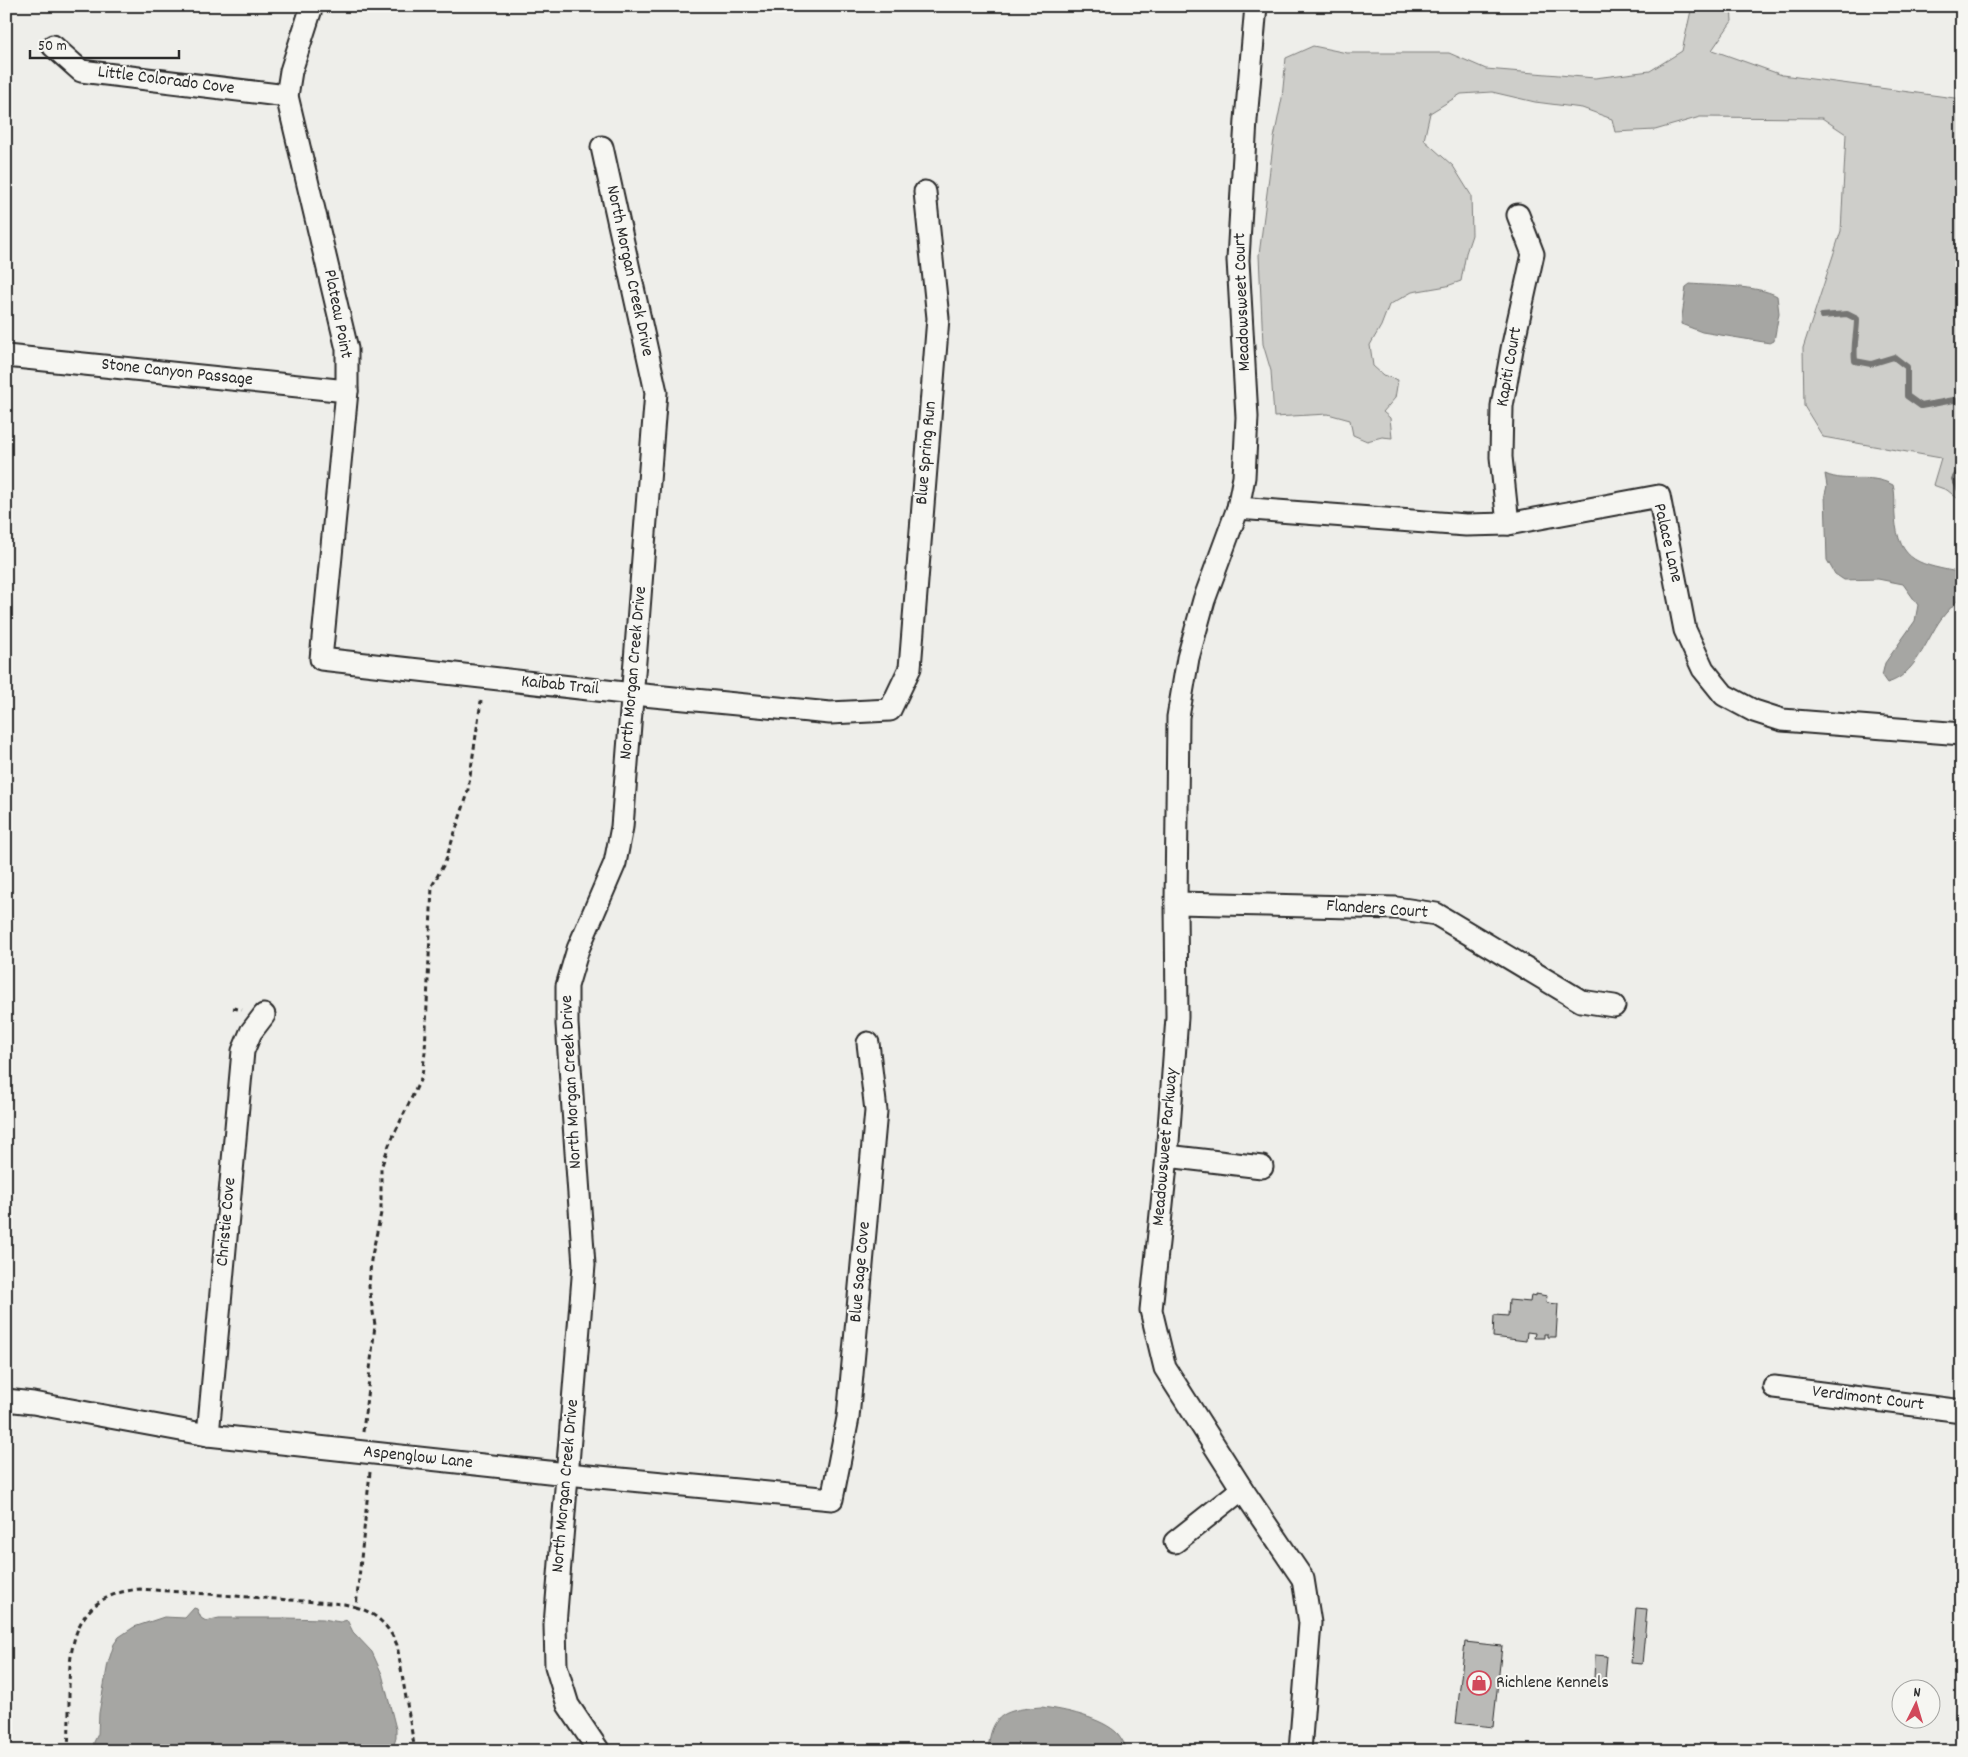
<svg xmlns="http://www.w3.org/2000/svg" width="1968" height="1757" font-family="Dekko,sans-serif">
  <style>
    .green { fill: #cececa; stroke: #7c7c7a }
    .water { fill: #a6a6a3; stroke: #757573 }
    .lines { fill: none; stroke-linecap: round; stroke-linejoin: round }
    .stream { stroke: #757573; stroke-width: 6 }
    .building { fill: #babab7; stroke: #2b2b2b }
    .minor-casing { stroke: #2b2b2b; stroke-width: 25 }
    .path { stroke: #2b2b2b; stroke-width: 3; stroke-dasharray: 5 4; stroke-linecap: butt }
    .minor { stroke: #f6f6f2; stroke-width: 21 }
    .labels { text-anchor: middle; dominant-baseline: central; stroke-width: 4; stroke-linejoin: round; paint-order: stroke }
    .street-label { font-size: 18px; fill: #2b2b2b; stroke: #f6f6f2 }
    .poi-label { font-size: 18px; fill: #2b2b2b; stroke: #f6f6f2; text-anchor: start }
  </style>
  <rect width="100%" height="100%" fill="#eeeeea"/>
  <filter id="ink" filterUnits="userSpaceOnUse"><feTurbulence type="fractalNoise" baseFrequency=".02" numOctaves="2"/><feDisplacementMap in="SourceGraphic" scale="10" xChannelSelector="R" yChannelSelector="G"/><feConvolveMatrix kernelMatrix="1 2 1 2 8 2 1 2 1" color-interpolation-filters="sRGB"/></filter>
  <g filter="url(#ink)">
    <path class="green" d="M1692 6H1731L1732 21 1712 50 1782 75 1962 99V502L1947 490 1933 485 1941 458 1823 437 1804 406 1803 348 1841 231 1846 134 1822 118 1700 117 1655 130 1615 132 1612 119 1582 108 1535 102 1492 92 1461 94 1430 113 1424 140 1453 166 1471 195 1472 235 1466 253 1461 281 1447 286 1412 292 1389 305 1381 326 1370 345 1373 366 1383 375 1398 380 1395 398 1383 412 1390 418 1392 438 1382 437 1367 441 1353 435 1350 420 1328 414 1274 417 1271 371 1263 344 1259 255 1274 138 1282 98 1286 58 1313 46 1347 53H1449L1486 69 1595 78 1650 71 1682 51Z"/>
    <g class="water">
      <path d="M1690 284C1713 286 1758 285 1777 296L1779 313 1774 341 1770 343 1702 332 1681 324 1686 287Z"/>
      <path d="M1825 474C1848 484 1868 472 1893 485 1896 496 1894 506 1895 517 1899 564 1921 564 1962 573V595C1955 604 1947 611 1941 619 1926 640 1915 676 1887 683L1882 676 1885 663 1915 621 1918 605 1903 584 1878 579 1844 580 1835 574 1827 560 1825 494 1827 486Z"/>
      <path d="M194 1608 197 1609 201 1618 206 1621 219 1618H286L323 1619 340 1622 347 1620 353 1632 372 1652 382 1674 396 1729V1738L392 1751H93L94 1742 98 1734 99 1713 108 1663 114 1644 119 1637 134 1627 164 1617 185 1618Z"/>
      <path d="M1041 1707C1063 1709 1103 1718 1118 1734 1122 1739 1125 1745 1128 1751H988C991 1712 1006 1710 1041 1707Z"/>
    </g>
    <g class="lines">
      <g class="stream">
        <path d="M1822 316 1847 314 1857 319C1857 335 1853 344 1855 361L1871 364 1894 357 1907 367V396L1921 406 1954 400 1962 403"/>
        <path d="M1962 466 1954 479 1962 494"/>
      </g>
    </g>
    <g class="building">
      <path d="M1536 1294 1547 1296 1546 1303 1558 1304 1556 1337H1547V1334H1544V1338H1534L1535 1333 1527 1332 1526 1341 1493 1337 1494 1315 1508 1316 1509 1300 1530 1302 1531 1295 1536 1296Z"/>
      <path d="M1636 1608 1647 1609 1642 1664 1631 1663Z"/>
      <path d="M1465 1642 1502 1646 1493 1727 1456 1723Z"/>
      <path d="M1595 1655 1607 1656 1605 1680 1594 1679Z"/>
    </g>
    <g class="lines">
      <g class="minor-casing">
        <g id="minor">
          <path d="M312 6 291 71 287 96 347 349V391L321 659 633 694 830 713 890 710 910 668 938 318 925 192"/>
          <path d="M1256 6 1246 120 1238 260 1247 417 1244 477 1238 508 1204 600 1188 658 1178 717 1176 903 1177 1017 1167 1156 1151 1310 1165 1368 1242 1489 1303 1579 1310 1623 1300 1751"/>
          <path d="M53 46 81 71 287 96"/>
          <path d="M6 356 347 391"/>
          <path d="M1238 508 1466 525 1508 524 1659 496 1685 630 1703 669 1724 695 1754 711 1782 720 1962 734"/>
          <path d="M1508 524 1501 457 1502 406 1512 349 1533 254 1518 215"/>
          <path d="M1176 903 1396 908 1436 914 1581 1001 1614 1006"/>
          <path d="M1167 1156 1262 1167"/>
          <path d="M1774 1387 1962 1411"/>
          <path d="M6 1400 33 1403 208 1435 567 1474 832 1499 848 1418 876 1111 868 1043"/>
          <path d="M208 1435 243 1051 251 1032 264 1015"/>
          <path d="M1175 1542 1242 1489"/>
          <path d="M599 1751 568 1705 556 1666 555 1625 584 1265 567 1024V986L578 949 615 863 622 827 656 392 602 147"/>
        </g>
      </g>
      <g class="path">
        <path d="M233 1008 242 1010"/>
        <path d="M363 1432 375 1325 369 1287 371 1260 381 1213V1168L389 1145 422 1076 425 1052 432 886 445 862 467 796 481 701"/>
        <path d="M370 1472 356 1607C376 1613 389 1626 397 1645L415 1751"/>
        <path d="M68 1751C69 1731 69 1712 69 1693 69 1638 77 1595 140 1589L344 1604 356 1607"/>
      </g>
      <use href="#minor" class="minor"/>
    </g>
  </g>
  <defs>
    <g id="shop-ring" transform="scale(1.25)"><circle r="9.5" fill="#f6f6f2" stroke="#d1495b" stroke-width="1.5"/><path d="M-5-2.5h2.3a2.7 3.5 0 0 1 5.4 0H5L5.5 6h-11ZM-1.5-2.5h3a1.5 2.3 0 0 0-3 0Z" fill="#d1495b"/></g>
  </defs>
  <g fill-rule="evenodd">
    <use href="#shop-ring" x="1479" y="1683"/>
  </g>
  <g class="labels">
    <g class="street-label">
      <text transform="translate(166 81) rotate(7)">Little Colorado Cove</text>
      <text transform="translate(629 271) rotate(78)">North Morgan Creek Drive</text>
      <text transform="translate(1243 302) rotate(-92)">Meadowsweet Court</text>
      <text transform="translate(337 314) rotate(79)">Plateau Point</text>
      <text transform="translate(1510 367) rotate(-80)">Kapiti Court</text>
      <text transform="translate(177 373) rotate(6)">Stone Canyon Passage</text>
      <text transform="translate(927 453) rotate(-85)">Blue Spring Run</text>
      <text transform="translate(1667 543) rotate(77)">Palace Lane</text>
      <text transform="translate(634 673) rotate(-85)">North Morgan Creek Drive</text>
      <text transform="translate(560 686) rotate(6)">Kaibab Trail</text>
      <text transform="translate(1377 910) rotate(4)">Flanders Court</text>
      <text transform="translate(572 1082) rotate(-93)">North Morgan Creek Drive</text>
      <text transform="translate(1166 1147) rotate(-85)">Meadowsweet Parkway</text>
      <text transform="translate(227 1222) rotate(-85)">Christie Cove</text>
      <text transform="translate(861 1272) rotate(-85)">Blue Sage Cove</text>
      <text transform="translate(1868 1399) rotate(7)">Verdimont Court</text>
      <text transform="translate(418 1458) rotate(6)">Aspenglow Lane</text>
      <text transform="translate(566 1486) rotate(-85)">North Morgan Creek Drive</text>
    </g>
    <g class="poi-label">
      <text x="1496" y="1683">Richlene Kennels</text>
    </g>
  </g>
  <rect width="1968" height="1757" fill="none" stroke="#f6f6f2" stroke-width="25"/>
  <rect x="12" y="12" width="1943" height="1732" fill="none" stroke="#2b2b2b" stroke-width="2" filter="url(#ink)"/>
  <g transform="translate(1916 1704) rotate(5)"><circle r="24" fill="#f6f6f2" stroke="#a5a5a2"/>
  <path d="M0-4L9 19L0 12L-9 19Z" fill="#d1495b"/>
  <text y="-8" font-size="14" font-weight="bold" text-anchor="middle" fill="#2b2b2b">N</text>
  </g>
  <path d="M30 50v8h149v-8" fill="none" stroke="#2b2b2b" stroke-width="2.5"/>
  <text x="38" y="50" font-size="15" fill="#2b2b2b" stroke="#f6f6f2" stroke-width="4" paint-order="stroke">50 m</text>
</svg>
